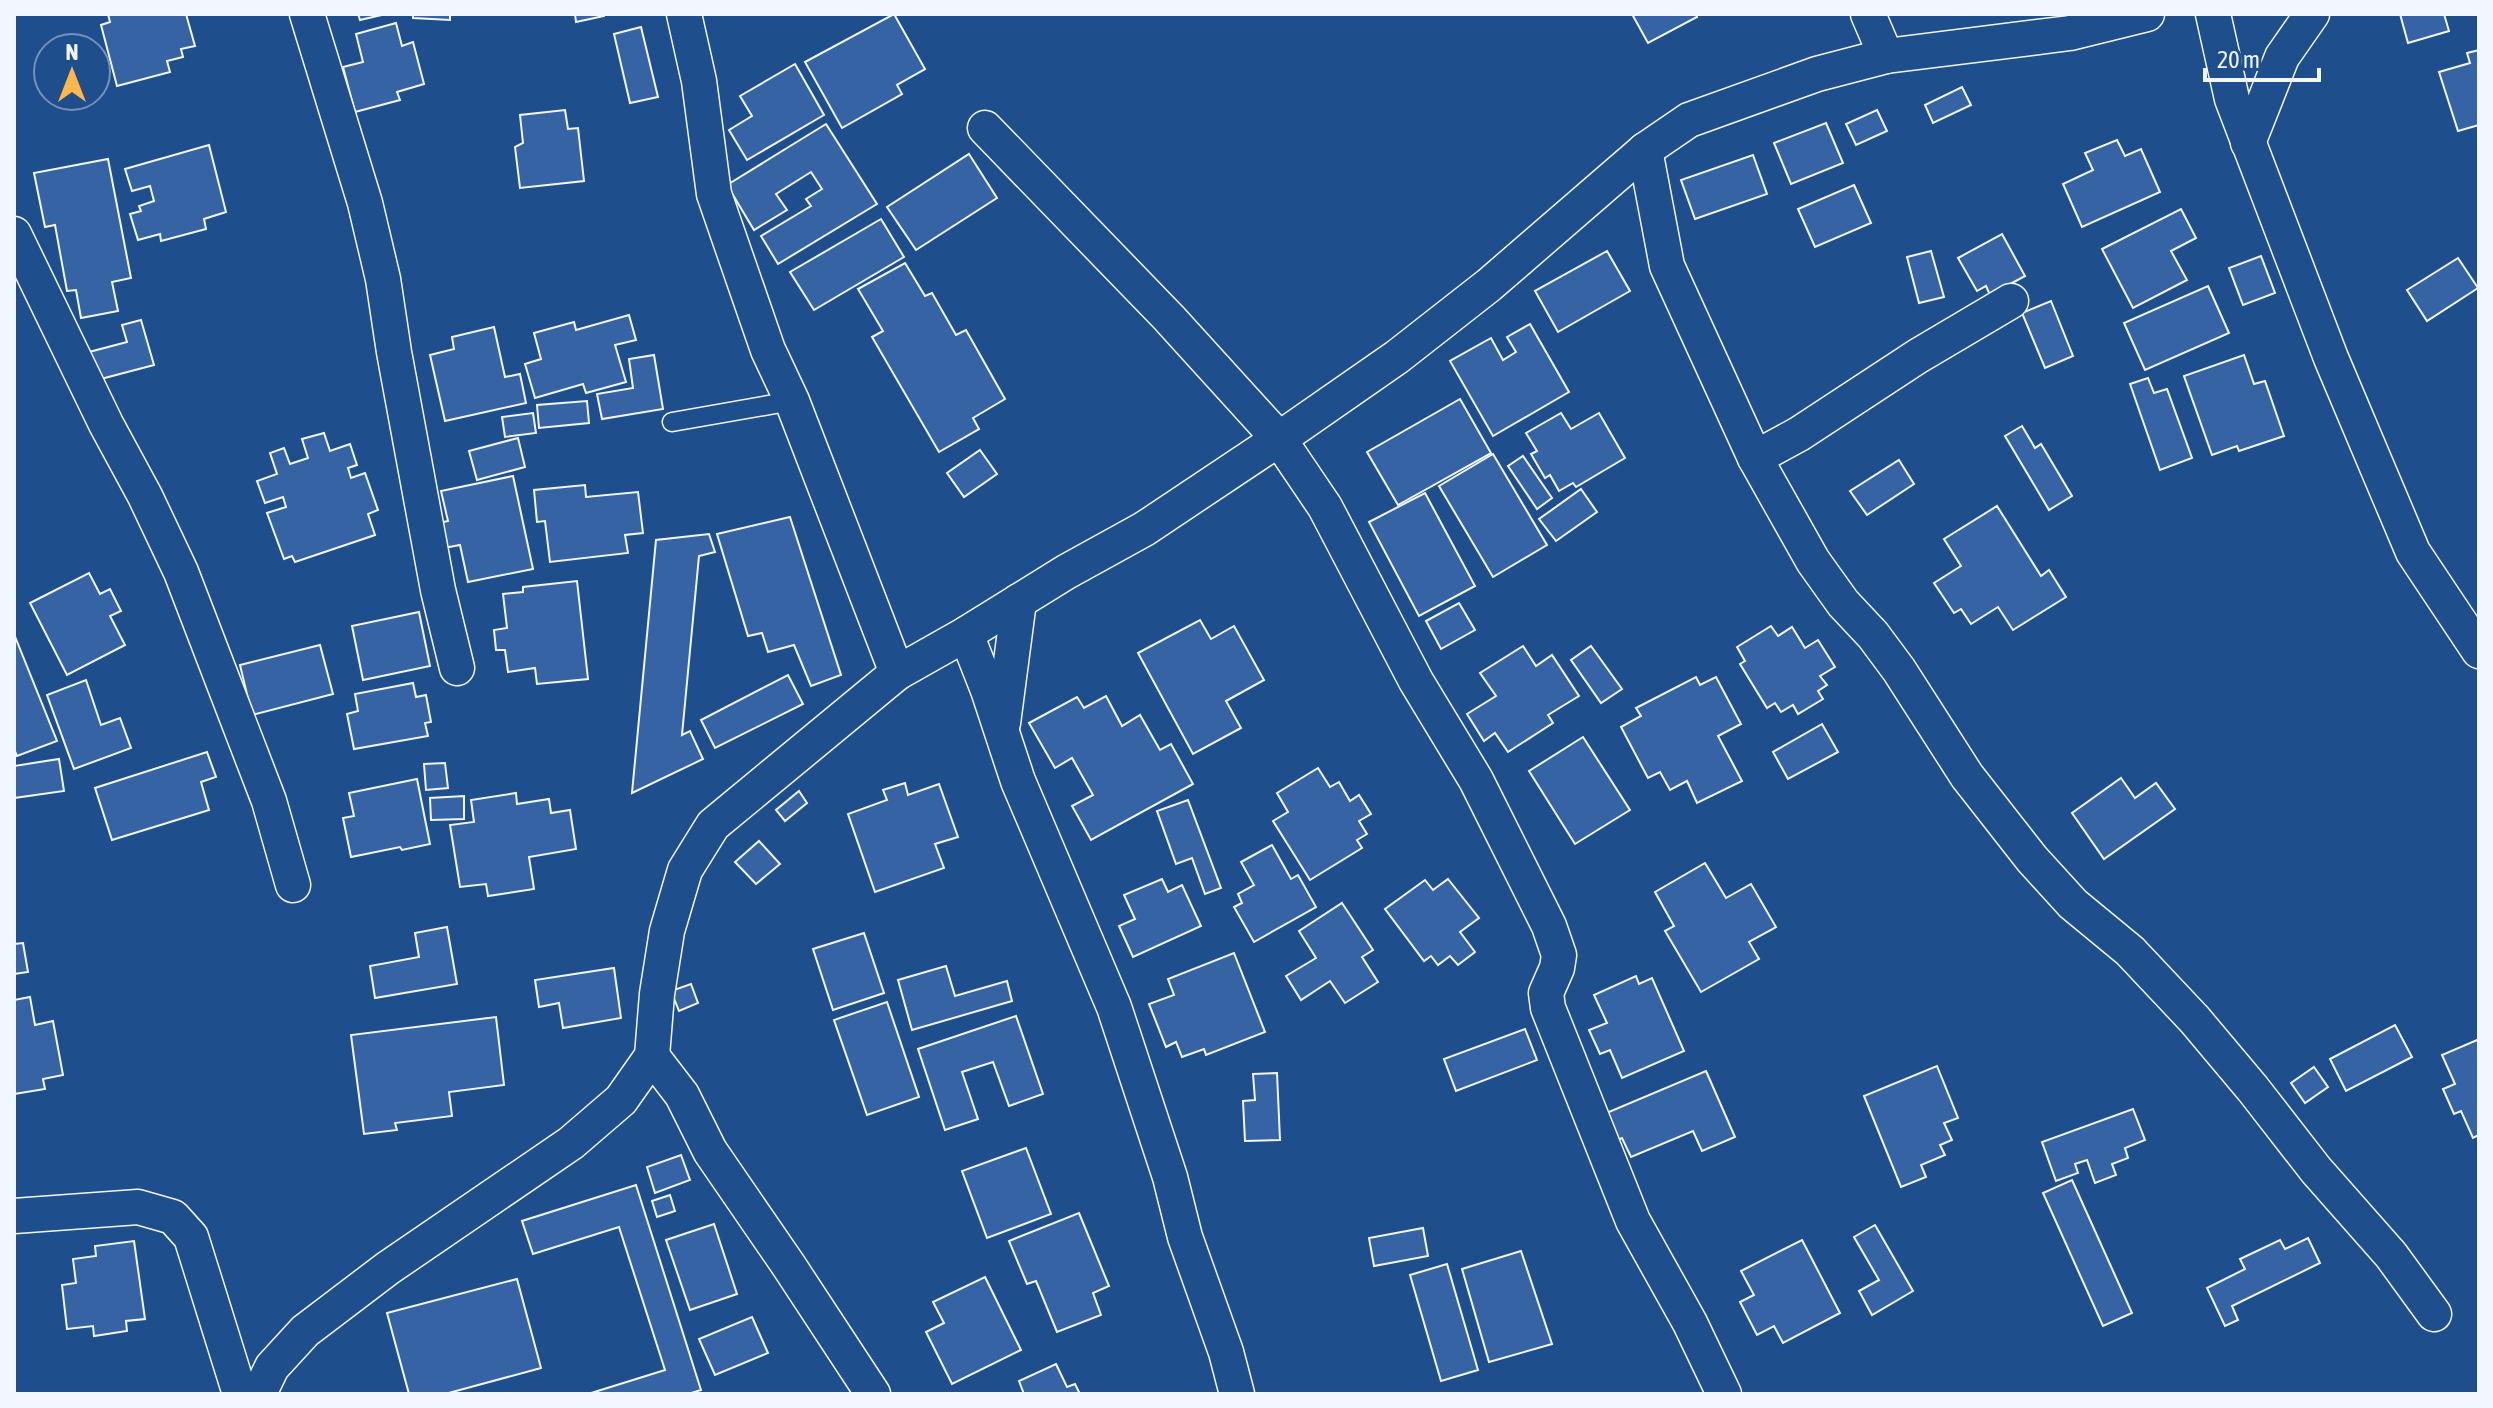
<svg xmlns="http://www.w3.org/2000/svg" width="2493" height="1408" font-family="'Asap Condensed',sans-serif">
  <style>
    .building { fill: #3563a3; stroke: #f2f6ff; stroke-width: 2 }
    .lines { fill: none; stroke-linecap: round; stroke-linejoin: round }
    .lane-casing { stroke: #f2f6ff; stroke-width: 21 }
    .street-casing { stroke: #f2f6ff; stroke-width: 37 }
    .lane { stroke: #1f4e8c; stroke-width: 18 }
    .street { stroke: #1f4e8c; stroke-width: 34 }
  </style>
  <rect width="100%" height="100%" fill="#1f4e8c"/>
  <g class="building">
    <path d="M108 14H186L195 46 181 49 183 57 167 61 170 72 117 86 101 25 110 22Z"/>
    <path d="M358 14H386L360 20Z"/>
    <path d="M413 14H450V20L413 18Z"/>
    <path d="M575 14H604V16L576 22Z"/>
    <path d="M894 14 925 69 897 85 902 94 842 128 805 62Z"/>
    <path d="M1632 14H1696L1697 17 1648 43Z"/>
    <path d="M2400 14H2444L2449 31 2408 43Z"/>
    <path d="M396 23 402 46 413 42 424 84 397 92 400 100 355 112 343 67 363 62 356 34Z"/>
    <path d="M641 27 658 97 630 103 614 34Z"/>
    <path d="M2479 50V125L2458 131 2439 72 2470 63 2467 53Z"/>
    <path d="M795 64 824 115 747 160 729 130 752 116 740 96Z"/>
    <path d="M1962 87 1971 105 1933 123 1925 105Z"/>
    <path d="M565 110 568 129 578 128 584 181 520 188 515 147 523 143 520 115Z"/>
    <path d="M1877 110 1887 131 1856 145 1846 124Z"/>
    <path d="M1826 123 1843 163 1791 184 1774 143Z"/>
    <path d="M826 124 877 204 778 264 761 236 811 206 806 199 822 189 811 172 776 194 787 210 754 230 727 185Z"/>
    <path d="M2117 140 2125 156 2141 149 2160 192 2082 227 2063 184 2093 170 2085 153Z"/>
    <path d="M209 145 226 212 204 219 206 229 161 241 160 234 138 240 130 214 141 211 139 206 154 201 150 186 132 191 125 169Z"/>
    <path d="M969 154 997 198 916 250 887 207Z"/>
    <path d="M1753 155 1767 194 1695 219 1681 180Z"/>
    <path d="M108 159 131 278 112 282 118 311 81 318 76 290 67 291 55 225 45 227 34 173Z"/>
    <path d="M1854 185 1871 223 1815 247 1798 209Z"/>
    <path d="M2181 209 2196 238 2171 251 2187 280 2133 308 2102 249Z"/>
    <path d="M881 219 904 257 814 310 790 272Z"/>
    <path d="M2002 234 2025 276 1990 295 1986 286 1977 291 1958 258Z"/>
    <path d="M1607 251 1630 291 1558 332 1535 291Z"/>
    <path d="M1931 251 1944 297 1919 303 1907 257Z"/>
    <path d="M2261 256 2275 293 2243 305 2229 268Z"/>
    <path d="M2458 258 2478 288 2427 321 2407 290Z"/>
    <path d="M905 263 925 296 932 293 956 335 966 330 1005 399 973 418 979 429 939 452 872 337 883 331 858 289Z"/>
    <path d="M2208 286 2229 333 2145 370 2124 323Z"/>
    <path d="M2051 301 2073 356 2045 368 2022 313Z"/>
    <path d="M629 315 636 340 615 345 626 382 586 393 583 384 535 398 525 364 541 359 534 333 574 322 576 330Z"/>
    <path d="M141 320 154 365 97 380 89 352 127 342 122 325Z"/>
    <path d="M1530 324 1569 392 1493 436 1450 361 1491 338 1503 360 1516 352 1507 337Z"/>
    <path d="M494 327 505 377 520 374 526 403 445 421 430 355 454 349 452 337Z"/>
    <path d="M654 355 663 409 602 419 597 394 633 388 629 359Z"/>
    <path d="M2244 355 2254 384 2265 381 2284 436 2239 451 2237 446 2212 455 2184 376Z"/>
    <path d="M2148 378 2154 393 2167 389 2192 458 2160 470 2130 384Z"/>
    <path d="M1460 399 1491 453 1398 505 1367 452Z"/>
    <path d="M587 401 589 423 539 428 537 405Z"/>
    <path d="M533 413 536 433 505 437 502 417Z"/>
    <path d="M1561 413 1571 429 1599 413 1625 458 1576 487 1573 483 1559 491 1550 475 1545 478 1531 454 1537 451 1526 433Z"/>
    <path d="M2022 426 2035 448 2041 444 2072 496 2049 510 2005 436Z"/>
    <path d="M324 433 330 451 350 444 357 465 348 468 351 478 365 473 378 510 368 514 375 535 295 562 292 556 284 559 267 513 286 507 283 497 265 503 257 481 277 474 270 453 284 448 290 464 308 458 302 439Z"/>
    <path d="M518 438 525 467 477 480 469 451Z"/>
    <path d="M980 450 997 474 964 497 947 473Z"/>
    <path d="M1493 454 1547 545 1493 577 1439 486Z"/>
    <path d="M1523 456 1552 498 1537 509 1508 466Z"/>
    <path d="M1899 460 1914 484 1867 515 1850 491Z"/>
    <path d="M513 476 533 569 468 582 460 545 444 548 439 523 448 521 441 491Z"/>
    <path d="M585 485 586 497 638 492 643 533 625 535 628 553 550 562 545 521 537 522 534 490Z"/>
    <path d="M1581 489 1597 512 1556 541 1539 519Z"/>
    <path d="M1425 493 1475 586 1419 616 1369 522Z"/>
    <path d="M1997 506 2041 576 2049 570 2066 597 2013 630 1998 607 1971 624 1961 609 1954 613 1934 583 1961 566 1944 539Z"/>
    <path d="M790 517 841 675 811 686 794 645 768 652 762 633 748 636 717 534Z"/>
    <path d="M709 534 715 552 699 556 682 735 690 731 703 759 632 793 656 540Z"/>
    <path d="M89 573 100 594 110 589 121 611 110 616 125 645 67 675 30 603Z"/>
    <path d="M577 581 588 679 537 684 535 668 508 672 505 650H496L494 630 507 628 503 594 523 592V587Z"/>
    <path d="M1459 603 1475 630 1441 649 1426 621Z"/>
    <path d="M419 612 430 666 363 680 352 626Z"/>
    <path d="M1200 620 1211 639 1234 626 1264 680 1226 701 1241 728 1193 754 1138 653Z"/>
    <path d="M1771 626 1778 636 1792 627 1805 648 1818 640 1835 667 1820 676 1827 685 1818 691 1823 699 1798 714 1793 705 1781 712 1775 703 1767 708 1740 664 1745 661 1737 647Z"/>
    <path d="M14 634 57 741 17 756 14 749Z"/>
    <path d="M320 645 333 694 252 715 240 665Z"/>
    <path d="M1523 646 1536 666 1552 655 1579 696 1548 715 1553 723 1508 752 1495 733 1484 741 1467 714 1496 696 1480 673Z"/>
    <path d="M1591 646 1622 689 1601 703 1571 660Z"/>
    <path d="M788 675 803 704 715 748 701 720Z"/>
    <path d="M1696 677 1700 685 1716 677 1741 724 1718 736 1742 781 1697 803 1687 781 1670 790 1660 772 1648 778 1621 727 1641 716 1636 708Z"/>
    <path d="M86 680 101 725 120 718 131 748 74 769 47 695Z"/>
    <path d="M413 683 416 697 426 695 431 722 425 723 428 736 354 749 347 714 358 711 355 694Z"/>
    <path d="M1106 696 1122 726 1140 715 1160 750 1171 744 1193 784 1091 840 1072 806 1093 795 1072 758 1055 768 1029 723 1077 697 1084 708Z"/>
    <path d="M1822 724 1838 752 1788 779 1773 752Z"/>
    <path d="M1583 737 1630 810 1575 844 1529 771Z"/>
    <path d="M207 752 216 777 201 782 209 810 112 840 95 788Z"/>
    <path d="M59 759 64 791 14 798V766Z"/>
    <path d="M445 763 448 788 426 790 424 764Z"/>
    <path d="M1318 768 1330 787 1339 782 1350 801 1359 795 1371 814 1359 821 1367 834 1357 840 1362 848 1310 880 1273 821 1288 812 1277 793Z"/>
    <path d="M2121 778 2135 798 2156 783 2175 809 2104 859 2072 813Z"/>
    <path d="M417 779 430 844 402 850 400 847 351 857 343 818 354 816 349 793Z"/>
    <path d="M905 783 908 795 939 784 958 837 935 844 944 868 875 892 848 814 887 800 883 790Z"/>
    <path d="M799 791 807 803 785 821 776 810Z"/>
    <path d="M516 793 517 804 549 799 551 813 570 810 576 849 529 857 534 889 488 896 486 884 460 887 450 825 474 822 471 800Z"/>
    <path d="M464 796V819L431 820 430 798Z"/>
    <path d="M1188 800 1221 888 1205 894 1192 858 1176 864 1157 811Z"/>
    <path d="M759 841 780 864 756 884 735 862Z"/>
    <path d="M1272 845 1291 879 1298 875 1316 907 1254 942 1234 907 1242 903 1238 894 1254 885 1241 862Z"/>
    <path d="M1705 863 1726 898 1751 884 1776 927 1749 942 1759 959 1701 992 1665 931 1674 926 1655 892Z"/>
    <path d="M1162 879 1168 892 1182 885 1201 926 1133 957 1119 926 1135 919 1124 895Z"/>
    <path d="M1448 879 1479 918 1460 932 1475 952 1458 965 1450 956 1438 965 1431 956 1424 961 1385 909 1425 880 1433 890Z"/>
    <path d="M1342 903 1373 950 1362 957 1378 982 1345 1003 1330 981 1301 1000 1286 976 1316 958 1299 931Z"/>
    <path d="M447 927 457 984 375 998 370 966 419 957 415 933Z"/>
    <path d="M864 933 884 993 833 1010 813 949Z"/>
    <path d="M23 943 28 972 14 974V944Z"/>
    <path d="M1234 953 1265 1032 1206 1055 1204 1049 1182 1057 1176 1042 1166 1047 1149 1004 1174 995 1168 979Z"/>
    <path d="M946 966 955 996 1007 981 1012 1001 912 1030 898 980Z"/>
    <path d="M614 968 621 1018 563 1028 559 1003 539 1007 535 980Z"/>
    <path d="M1636 976 1639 984 1652 978 1684 1051 1622 1078 1610 1050 1600 1054 1589 1030 1607 1023 1594 995Z"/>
    <path d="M691 984 698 1003 679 1011 671 991Z"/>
    <path d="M30 997 35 1025 53 1021 63 1075 43 1079 45 1089 14 1094V1000Z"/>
    <path d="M887 1002 919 1097 867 1115 834 1020Z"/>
    <path d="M1016 1016 1043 1094 1009 1106 993 1062 962 1072 978 1119 945 1130 918 1049Z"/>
    <path d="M496 1017 504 1085 449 1092 452 1116 395 1123 397 1130 364 1134 351 1035Z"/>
    <path d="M2395 1025 2412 1057 2346 1091 2330 1059Z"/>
    <path d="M1525 1029 1537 1060 1456 1091 1444 1059Z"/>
    <path d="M2477 1040 2479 1044V1135L2473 1138 2461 1111 2454 1114 2443 1089 2455 1084 2442 1055Z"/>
    <path d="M1937 1066 1958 1118 1944 1123 1952 1140 1940 1145 1945 1155 1921 1165 1926 1177 1901 1187 1864 1096Z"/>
    <path d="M2314 1067 2328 1087 2305 1103 2291 1083Z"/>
    <path d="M1706 1071 1735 1137 1702 1151 1693 1131 1631 1157 1622 1138 1615 1141 1604 1114Z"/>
    <path d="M1277 1073 1280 1140 1245 1141 1243 1101 1255 1100 1253 1074Z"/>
    <path d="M2133 1109 2145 1140 2125 1148 2128 1158 2112 1164 2116 1175 2095 1183 2087 1160 2075 1164 2078 1173 2056 1181 2042 1142Z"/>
    <path d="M1026 1148 1051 1214 987 1238 962 1171Z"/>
    <path d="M681 1155 690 1180 655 1193 647 1167Z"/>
    <path d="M2072 1180 2132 1313 2103 1326 2043 1193Z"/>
    <path d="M636 1185 701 1390 688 1394H588L665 1370 619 1227 533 1254 522 1221Z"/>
    <path d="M670 1195 675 1211 657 1217 652 1201Z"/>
    <path d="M1079 1213 1109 1286 1093 1293 1101 1315 1057 1332 1036 1281 1027 1284 1009 1241Z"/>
    <path d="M714 1224 737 1294 690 1310 666 1240Z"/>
    <path d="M1875 1225 1913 1291 1872 1315 1859 1291 1879 1280 1854 1237Z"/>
    <path d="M1423 1228 1428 1256 1374 1266 1369 1238Z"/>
    <path d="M2308 1238 2320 1263 2232 1306 2238 1320 2225 1326 2207 1288 2245 1269 2240 1259 2280 1240 2285 1249Z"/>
    <path d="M1802 1240 1840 1313 1783 1343 1774 1326 1757 1335 1740 1302 1754 1295 1741 1271Z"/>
    <path d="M134 1241 145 1319 126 1321 127 1331 94 1336 93 1326 67 1329 62 1285 76 1283 73 1259 96 1256 95 1246Z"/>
    <path d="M1521 1251 1552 1344 1489 1362 1462 1269Z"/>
    <path d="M1447 1264 1478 1370 1441 1381 1410 1275Z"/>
    <path d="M985 1277 1021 1350 952 1384 926 1332 944 1323 933 1302Z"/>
    <path d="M517 1279 541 1368 445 1394H409L387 1313Z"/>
    <path d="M752 1317 768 1353 715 1375 699 1339Z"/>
    <path d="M1056 1364 1067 1387 1075 1384 1080 1394H1024L1019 1381Z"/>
  </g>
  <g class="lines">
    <g class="lane-casing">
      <path id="lane" d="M672 422 792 401"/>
    </g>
    <g class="street-casing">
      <g id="street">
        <path d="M307 14 365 203 383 279 394 352 438 590 457 668"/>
        <path d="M684 14 699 81 714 194 768 350 792 401 897 673"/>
        <path d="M1868 14 1886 56"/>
        <path d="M2213 14 2232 99 2331 358 2413 552 2479 651"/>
        <path d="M985 128 1169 318 1279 439 1325 507 1416 681 1476 780 1549 926 1559 955 1557 968 1546 993 1548 1008 1633 1221 1690 1323 1724 1394"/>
        <path d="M2248 143 2282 57 2312 14"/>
        <path d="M1645 150 1667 266 1755 458 1813 561 1843 603 1873 635 1899 670 1967 776 2032 859 2073 904 2130 951 2195 1020 2253 1089 2316 1170 2391 1255 2434 1314"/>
        <path d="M14 234 106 424 145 496 181 572 269 801 293 885"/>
        <path d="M1755 458 1799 434 1918 356 2011 301"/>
        <path d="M966 634 988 690 1018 781 1114 1007 1170 1177 1185 1237 1226 1352 1237 1394"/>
        <path d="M1003 723 1019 601"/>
        <path d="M652 1056 682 1095 710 1151 789 1266 873 1394"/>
        <path d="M14 1216 138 1207 173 1217 191 1237 240 1394"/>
        <path d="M259 1394 272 1367 305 1331 388 1268 571 1143 621 1100 652 1056 657 994 667 931 685 870 713 825 897 673 966 634 1066 572 1144 529 1279 439 1397 357 1489 285 1645 150 1689 120 1817 74 1886 56 2070 33 2147 14"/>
      </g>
    </g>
    <use href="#lane" class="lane"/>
    <use href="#street" class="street"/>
  </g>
  <rect width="2493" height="1408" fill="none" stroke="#f2f6ff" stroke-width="32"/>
  <g transform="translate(72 72)"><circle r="38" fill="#1f4e8c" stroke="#7391ba" stroke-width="2"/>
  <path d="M0-6L14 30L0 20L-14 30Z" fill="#ffb74d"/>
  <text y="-12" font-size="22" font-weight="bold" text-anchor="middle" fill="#f2f6ff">N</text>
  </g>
  <path d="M2205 68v12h114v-12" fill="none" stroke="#f2f6ff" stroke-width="4"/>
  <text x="2217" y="68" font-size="24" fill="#f2f6ff" stroke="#1f4e8c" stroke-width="6" paint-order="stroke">20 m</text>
</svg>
